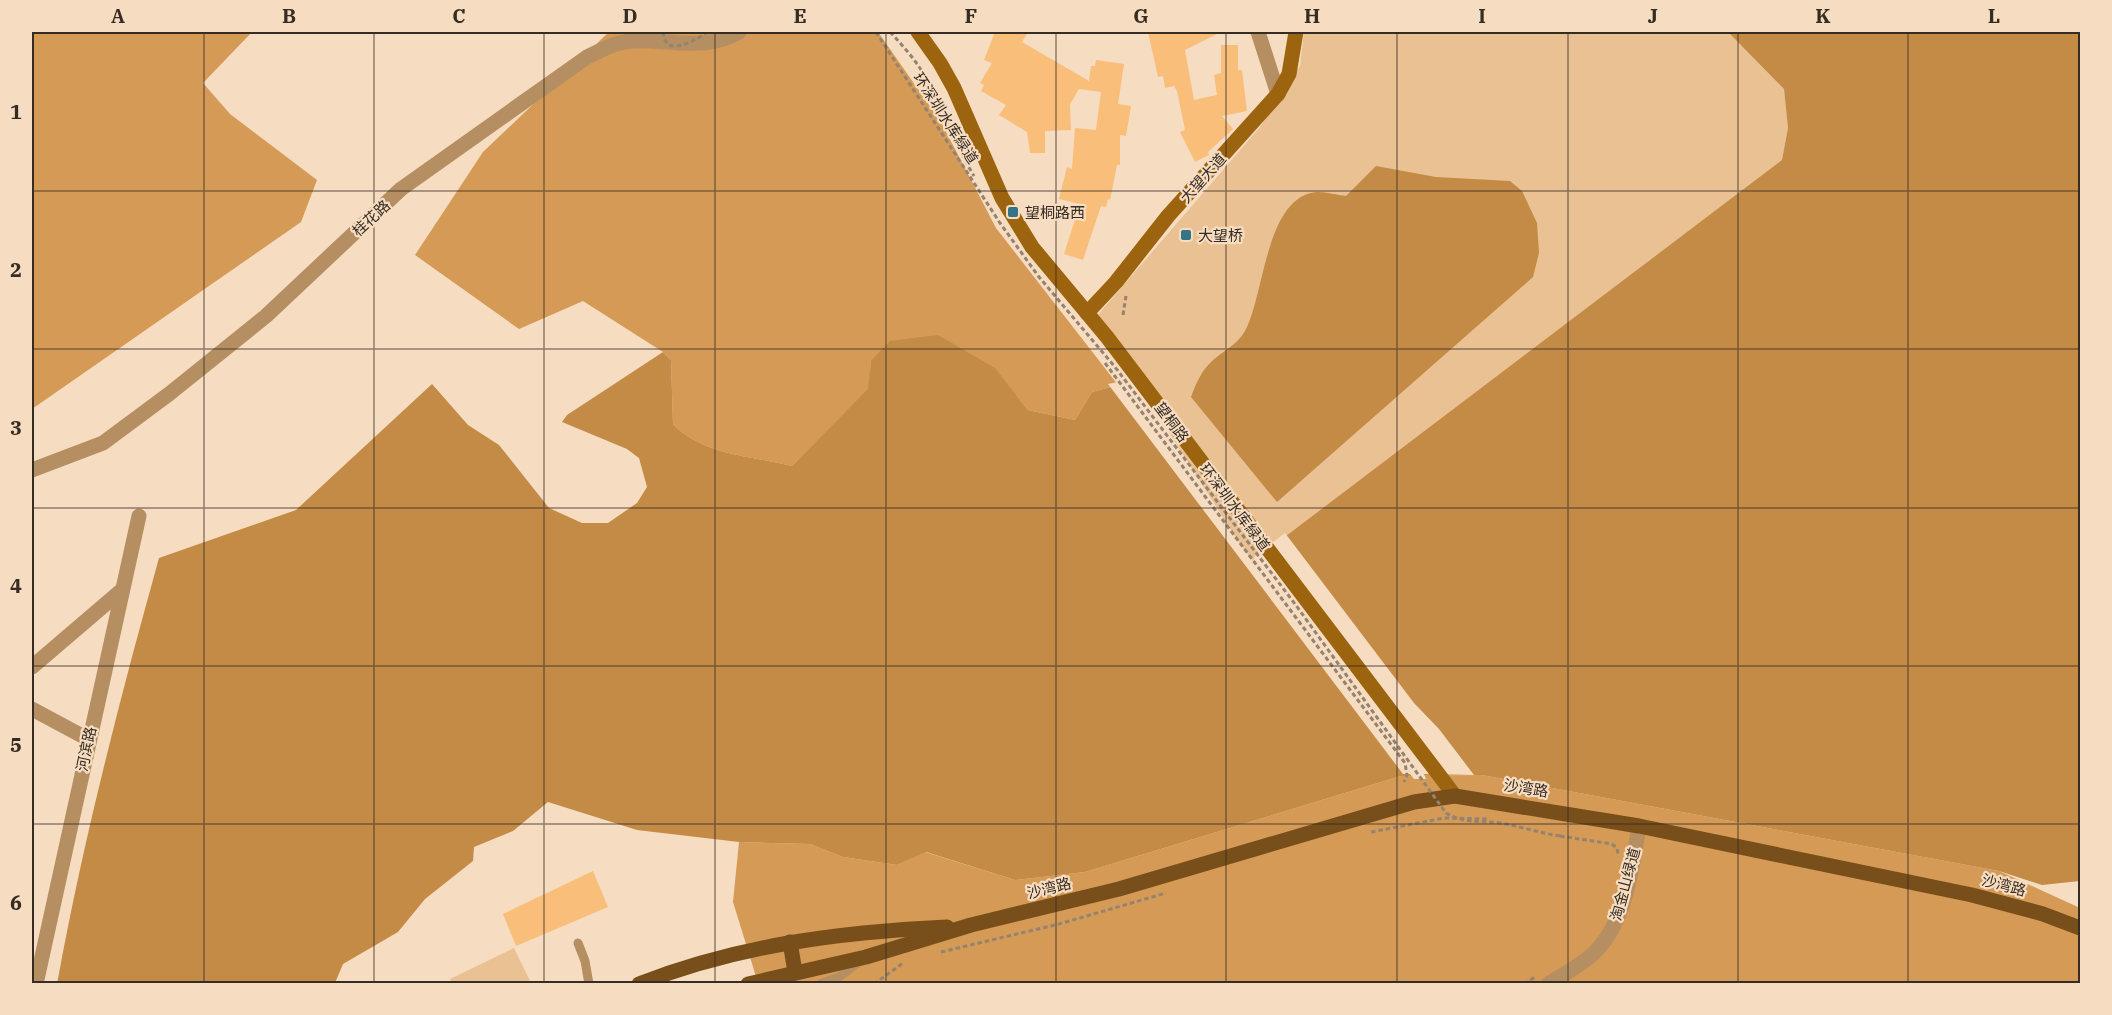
<svg xmlns="http://www.w3.org/2000/svg" width="2112" height="1015" font-family="'IBM Plex Serif','Noto Sans SC',serif">
  <style>
    .green { fill: #eac193 }
    .forest { fill: #d49a56 }
    .water { fill: #c38b46 }
    .pier { fill: #f6dcc0 }
    .building { fill: #f9be79 }
    .lines { fill: none; stroke-linecap: round; stroke-linejoin: round }
    .path { stroke: #958370; stroke-width: 3; stroke-dasharray: 4.5 3; stroke-linecap: butt }
    .lane { stroke: #b58e62; stroke-width: 9 }
    .street { stroke: #b58e62; stroke-width: 15 }
    .secondary { stroke: #9d640f; stroke-width: 15 }
    .primary { stroke: #784f1a; stroke-width: 15 }
    .path-bridge { stroke: #958370; stroke-width: 3; stroke-dasharray: 4.5 3; stroke-linecap: butt }
    .grid { fill: none; stroke: #362c22; stroke-width: 1.5; stroke-opacity: 0.55 }
    .poi-dot { fill: #337487; stroke: #f6dcc0; stroke-width: 2 }
    .labels { text-anchor: middle; dominant-baseline: central; stroke-width: 4.5; stroke-linejoin: round; paint-order: stroke }
    .street-label { font-size: 15px; fill: #362c22; stroke: #f6dcc0 }
    .poi-label { font-size: 15px; fill: #362c22; stroke: #f6dcc0; text-anchor: start }
    .neatline { fill: none; stroke: #362c22; stroke-width: 2 }
    .grid-label { font-size: 20px; text-anchor: middle; font-weight: bold; fill: #362c22 }
  </style>
  <rect width="100%" height="100%" fill="#f6dcc0"/>
  <g class="green">
    <path d="M1304 32H1728L1784 89 1788 128 1782 160 1255 568 1096 317 1260 127 1300 66Z"/>
    <path d="M514 948 531 983H452L450 979Z"/>
  </g>
  <g class="forest">
    <path d="M32 32H252L203 83 230 114 317 180 301 222 32 409Z"/>
    <path d="M609 32H878L941 122 996 228 1118 385 1092 392 1075 420 1028 410 995 369 871 361 869 389 792 466C752 456 702 455 673 424L671 360 663 352 583 301 519 329 415 255 483 152Z"/>
    <path d="M1482 775 1999 871 2080 908V983H758L733 902 739 842 810 844 843 857 897 865 925 852 1015 880 1085 872 1401 776Z"/>
  </g>
  <g class="water">
    <path d="M1728 32H2080V881L2042 885 1999 871 1482 775 1401 776 1085 872 1015 880 926 852 897 865 843 857 810 844 739 842 637 830 548 802 513 831 474 847 473 861 425 899 398 932 343 964 335 983 57 984C83 841 120 698 159 558L296 510 432 384 468 425 499 445 549 508 582 523H608L637 503 647 487 639 458 627 449 562 422 567 415 663 352 671 360 673 424C702 455 752 456 792 466L868 389 871 361 890 341 938 335 995 368 1028 410 1075 420 1092 392 1118 385 1255 567 1257 558 1782 160 1788 128 1784 89Z"/>
    <path d="M1376 166 1436 177 1510 181 1522 191 1537 223 1539 253 1533 277 1277 502 1191 397C1196 384 1201 371 1212 361 1224 350 1236 346 1245 331 1265 295 1265 195 1318 192 1327 192 1337 195 1346 196Z"/>
  </g>
  <path class="pier" d="M1118 382 1253 561 1255 556 1285 533 1414 703 1439 729 1474 775 1424 774 1426 779H1414L1410 774H1403L1108 384Z"/>
  <g class="building">
    <path d="M995 32H1028L1022 42 1089 81 1091 66H1095L1096 60 1124 64 1118 104 1131 106 1126 136 1120 135V165H1117L1110 200 1108 199 1106 207 1101 206 1083 260 1064 254 1080 204 1059 199 1067 167 1072 169 1075 128 1096 130 1101 92 1079 89 1070 104 1071 130 1045 131V153H1030L1027 132 999 115 1006 105 981 91 984 85 980 83 992 63 984 60Z"/>
    <path d="M1148 32H1221L1185 50 1194 100 1217 95 1214 75 1221 73V45H1238V70H1242L1247 111 1222 116 1233 129 1208 152 1209 155 1195 162 1180 132 1185 130 1177 91 1174 86 1165 88 1163 76 1158 77Z"/>
    <path d="M593 871 608 907 516 946 503 914Z"/>
  </g>
  <g class="lines">
    <g class="path">
      <path d="M890 32C906 49 921 66 931 88 946 117 957 148 974 176"/>
      <path d="M1123 315 1126 296"/>
      <path d="M1105 363 1405 763 1407 775 1404 782"/>
      <path d="M1371 832 1444 818 1489 819"/>
      <path d="M1560 836 1612 844 1617 848 1618 855"/>
      <path d="M941 952 1059 924 1166 893"/>
      <path d="M874 984 903 963"/>
      <path d="M1524 984 1535 977"/>
    </g>
    <g class="lane">
      <path d="M578 943 585 961 589 984"/>
      <path d="M820 984 839 977 859 962"/>
    </g>
    <g class="street">
      <path d="M1258 32 1278 94"/>
      <path d="M32 470 103 443 169 394 266 316 401 189 587 57C601 50 616 42 632 41 668 39 707 52 739 32"/>
      <path d="M32 667 122 590"/>
      <path d="M32 709 88 739"/>
      <path d="M36 984 139 516"/>
      <path d="M1548 984C1564 974 1582 965 1595 952 1626 921 1632 868 1639 826"/>
    </g>
    <g class="secondary">
      <path d="M918 32 940 63 954 88 1002 198 1032 247 1107 337 1455 796"/>
      <path d="M1087 313 1116 282 1168 216 1278 94 1289 74 1296 32"/>
    </g>
    <g class="primary">
      <path d="M790 942 795 972"/>
      <path d="M639 984C738 945 841 932 947 927"/>
      <path d="M748 984 866 957 971 925 1119 889 1414 802 1455 796 1639 826 1972 895 2043 914 2080 928"/>
    </g>
    <g class="path-bridge">
      <path d="M663 32C665 60 696 39 708 32"/>
      <path d="M876 32 1000 223 1039 277 1115 367 1295 604 1446 813C1464 824 1480 820 1500 823 1520 826 1539 833 1560 836"/>
    </g>
  </g>
  <path class="grid" d="M204 32V984M374 32V984M544 32V984M715 32V984M886 32V984M1056 32V984M1226 32V984M1397 32V984M1568 32V984M1738 32V984M1908 32V984M32 191H2080M32 349H2080M32 508H2080M32 666H2080M32 824H2080"/>
  <g class="poi-dot">
    <rect x="1007" y="206" width="12" height="12" rx="3"/>
    <rect x="1180" y="229" width="12" height="12" rx="3"/>
  </g>
  <g class="labels">
    <g class="street-label">
      <text transform="translate(946 118) rotate(57)">环深圳水库緑道</text>
      <text transform="translate(1203 178) rotate(-48)">大望大道</text>
      <text transform="translate(371 218) rotate(-43)">桂花路</text>
      <text transform="translate(1172 422) rotate(53)">望桐路</text>
      <text transform="translate(1235 507) rotate(53)">环深圳水库緑道</text>
      <text transform="translate(86 749) rotate(-78)">河滨路</text>
      <text transform="translate(1526 788) rotate(9)">沙湾路</text>
      <text transform="translate(1625 884) rotate(-75)">淘金山绿道</text>
      <text transform="translate(2004 885) rotate(15)">沙湾路</text>
      <text transform="translate(1049 888) rotate(-14)">沙湾路</text>
    </g>
    <g class="poi-label">
      <text x="1025" y="212">望桐路西</text>
      <text x="1198" y="235">大望桥</text>
    </g>
  </g>
  <rect width="2112" height="1015" fill="none" stroke="#f6dcc0" stroke-width="66"/>
  <rect x="33" y="33" width="2046" height="949" class="neatline"/>
  <g class="grid-label">
    <text x="118" y="23">A</text>
    <text x="289" y="23">B</text>
    <text x="459" y="23">C</text>
    <text x="630" y="23">D</text>
    <text x="800" y="23">E</text>
    <text x="971" y="23">F</text>
    <text x="1141" y="23">G</text>
    <text x="1312" y="23">H</text>
    <text x="1482" y="23">I</text>
    <text x="1653" y="23">J</text>
    <text x="1823" y="23">K</text>
    <text x="1994" y="23">L</text>
    <text x="16" y="119">1</text>
    <text x="16" y="277">2</text>
    <text x="16" y="435">3</text>
    <text x="16" y="593">4</text>
    <text x="16" y="752">5</text>
    <text x="16" y="910">6</text>
  </g>
</svg>
